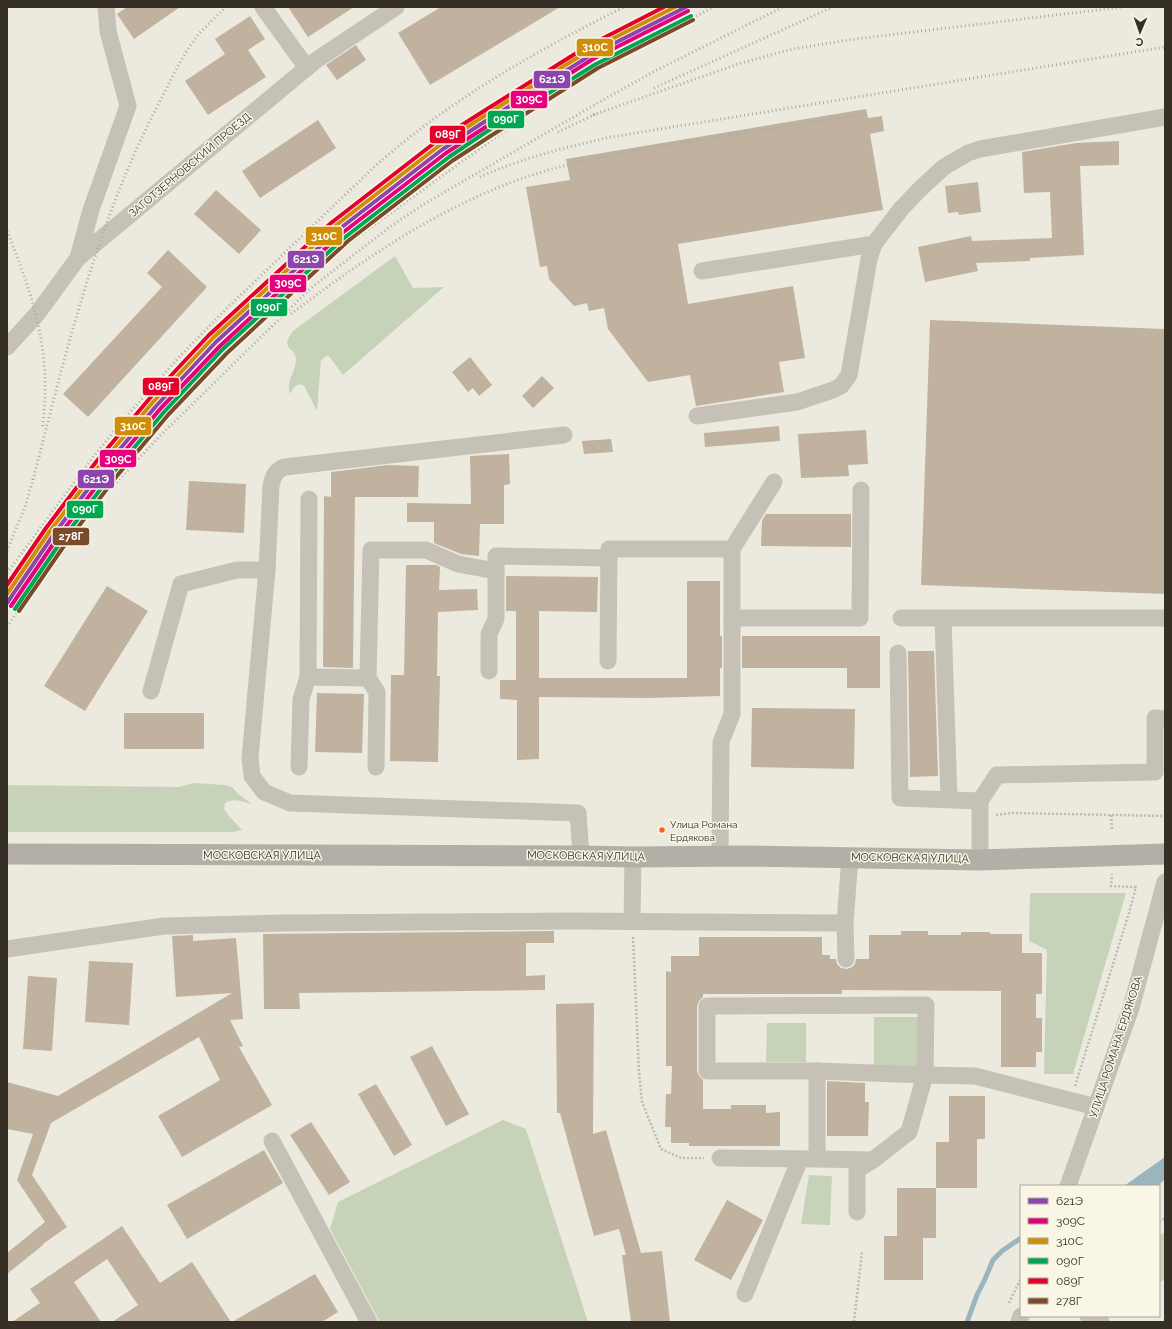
<svg xmlns="http://www.w3.org/2000/svg" width="1172" height="1329" font-family="Raleway,sans-serif">
  <style>
    .green { fill: #c7d3b8 }
    .water { fill: #99b5be }
    .lines { fill: none; stroke-linecap: round; stroke-linejoin: round }
    .stream { stroke: #99b5be; stroke-width: 5 }
    .building { fill: #c0b29f }
    .path { stroke: #bdbab0; stroke-width: 2.5; stroke-dasharray: 2 2; stroke-linecap: butt }
    .minor { stroke: #c5c1b7; stroke-width: 17 }
    .major { stroke: #b3afa7; stroke-width: 21 }
    .rail { stroke: #acaaa2; stroke-width: 3; stroke-dasharray: 1 3; stroke-linecap: butt }
    .rail-1-casing { stroke: #faf6e5; stroke-width: 7 }
    .rail-2-casing { stroke: #faf6e5; stroke-width: 7 }
    .rail-3-casing { stroke: #faf6e5; stroke-width: 7 }
    .rail-4-casing { stroke: #faf6e5; stroke-width: 7 }
    .rail-5-casing { stroke: #faf6e5; stroke-width: 7 }
    .rail-6-casing { stroke: #faf6e5; stroke-width: 7 }
    .rail-1 { stroke: #8e44ad; stroke-width: 4 }
    .rail-2 { stroke: #e5007d; stroke-width: 4 }
    .rail-3 { stroke: #d08e08; stroke-width: 4 }
    .rail-4 { stroke: #00a651; stroke-width: 4 }
    .rail-5 { stroke: #e4002b; stroke-width: 4 }
    .rail-6 { stroke: #7a4b2a; stroke-width: 4 }
    .bus-dot { fill: #f26522; stroke: #faf6e5; stroke-width: 1.5 }
    .labels { text-anchor: middle; dominant-baseline: central; stroke-width: 3; stroke-linejoin: round; paint-order: stroke }
    .bus-label { font-size: 10px; fill: #352f26; stroke: #faf6e5; text-anchor: start }
    .street-label { font-size: 11px; fill: #352f26; stroke: #faf6e5 }
    .line-badge { stroke: #faf6e5; stroke-width: 1.5 }
    .badge-label { font-size: 11px; text-anchor: middle; font-weight: bold; fill: #fff }
  </style>
  <rect width="100%" height="100%" fill="#eceade"/>
  <g class="green">
    <path d="M395 256 413 288 444 287 343 375 328 355 321 360 317 411 304 386 300 384 294 387 290 394C286 380 295 373 296 361 297 346 278 351 293 331Z"/>
    <path d="M194 783 225 785 232 787 238 794 252 804C243 802 234 797 225 803L224 809 229 816 242 830 233 832H7V785L179 787Z"/>
    <path d="M1030 893H1126L1073 1074H1044L1047 950 1029 941Z"/>
    <rect x="874" y="1017" width="49" height="50"/>
    <path d="M767 1023H806V1062H766Z"/>
    <path d="M503 1120 526 1129 588 1322H380L330 1229 338 1202Z"/>
    <path d="M809 1175 832 1176 830 1225 801 1224Z"/>
    <path d="M1165 1232V1279L1159 1283V1236Z"/>
  </g>
  <path class="water" d="M1165 1157V1179L1158 1186H1124Z"/>
  <g class="lines">
    <path class="stream" d="M967 1322 977 1295 985 1279 993 1260 1002 1251 1021 1238"/>
  </g>
  <g class="building">
    <path d="M127 7H180L134 39 117 14Z"/>
    <path d="M288 7H354L308 37Z"/>
    <path d="M441 7H560L430 85 398 33Z"/>
    <path d="M250 16 265 39 248 50 266 77 208 115 185 81 225 54 215 39Z"/>
    <path d="M356 45 366 60 337 80 326 65Z"/>
    <path d="M866 109 868 118 882 116 884 131 870 134 883 210 678 244 688 304 793 286 805 358 779 362 784 392 696 406 690 375 648 382 608 329 604 308 589 311 587 303 574 306 549 279 547 266 540 267 526 187 570 180 566 159Z"/>
    <path d="M318 120 336 148 260 198 242 171Z"/>
    <path d="M1119 141V165L1080 166 1084 255 1030 258V261L976 263 978 271 925 282 918 247 971 236 972 241 1052 238 1050 192 1024 193 1022 152 1076 143Z"/>
    <path d="M978 182 981 212 959 215 958 212 948 213 945 186Z"/>
    <path d="M216 190 261 230 239 254 194 214Z"/>
    <path d="M168 250 207 287 88 417 63 394 162 287 147 273Z"/>
    <path d="M930 320 1165 329V594L921 585Z"/>
    <path d="M470 357 492 385 479 396 473 388 468 392 452 372Z"/>
    <path d="M542 376 554 388 533 408 522 396Z"/>
    <path d="M779 426 780 441 705 447 704 433Z"/>
    <path d="M866 430 868 464 848 465 849 476 801 478 798 434Z"/>
    <path d="M611 439 613 452 584 454 582 441Z"/>
    <path d="M509 454 510 484 504 485V524H480L479 556 461 554 434 543V522H407V503L471 504 470 456Z"/>
    <path d="M388 465 419 466 418 497H355L353 668 323 667 324 496 331 497V472Z"/>
    <path d="M189 481 246 484 244 533 186 530Z"/>
    <path d="M766 514H851V547L761 546 762 521Z"/>
    <path d="M406 565H436L440 567 439 590 477 589 478 610 438 612 437 676H440L438 762 390 761 391 675H404Z"/>
    <path d="M506 576 598 577 597 612 539 611V678H687V581H720V636H722V668H720V696L648 698 539 697V759L517 760V700L500 699V680H516V611H506Z"/>
    <path d="M107 586 148 611 85 711 44 686Z"/>
    <path d="M742 636H880V688H847V668H742Z"/>
    <path d="M908 651H934L938 776 910 777Z"/>
    <path d="M317 693 364 694 362 753 315 752Z"/>
    <path d="M752 708 855 709 854 769 751 767Z"/>
    <rect x="124" y="713" width="80" height="36"/>
    <path d="M554 931V943H526V976L545 975V990L299 993 300 1009H264L263 934Z"/>
    <path d="M901 931H928V935H961V932H990V934H1022V953H1042V994H1036V1018H1042V1052H1036V1067H1001V991L842 990V994H703V997L699 1001 697 1006V1071L699 1076 703 1080V1109H731V1105H766V1113L780 1112V1146H689V1143H671V1127H665L666 1094H671L672 1066H666V971L671 972V956H699V937H822V955H830V959H836L837 964 841 968 847 969 852 967 855 964 856 959H869V935H901Z"/>
    <path d="M193 935V941L236 938 243 1019 230 1020 243 1046 239 1047 272 1105 182 1157 158 1116 220 1080 199 1037 51 1123 32 1175 67 1227 43 1244V1245L7 1274V1253L45 1222 17 1180 33 1134 7 1129V1082L58 1096 232 993 176 997 172 936Z"/>
    <path d="M89 961 133 963 129 1025 85 1022Z"/>
    <path d="M28 976 57 978 52 1051 23 1049Z"/>
    <path d="M594 1003 593 1134 606 1130 641 1253 662 1251 670 1322H631L622 1255H626L619 1229 594 1236 560 1113H557L556 1004Z"/>
    <path d="M432 1046 469 1114 446 1126 410 1057Z"/>
    <path d="M827 1081 865 1083V1102H869L868 1136H827Z"/>
    <path d="M376 1084 412 1145 394 1156 358 1094Z"/>
    <path d="M949 1096H985V1139H977V1188H936V1142H949Z"/>
    <path d="M311 1122 350 1182 329 1195 290 1135Z"/>
    <path d="M264 1150 283 1183 187 1239 167 1205Z"/>
    <path d="M897 1188H936V1238H923V1280H884V1236H897Z"/>
    <path d="M727 1200 763 1220 731 1280 694 1260Z"/>
    <path d="M122 1226 160 1283 192 1262 231 1322H112L138 1305 107 1259 74 1282 101 1322H12L40 1303 30 1289Z"/>
    <path d="M315 1274 338 1312 322 1322H232Z"/>
  </g>
  <g class="lines">
    <g class="path">
      <path d="M996 815 1012 813 1165 816"/>
      <path d="M1111 815 1112 829"/>
      <path d="M633 937 639 1072 642 1102 661 1149 681 1158H704"/>
      <path d="M1075 1086 1129 913 1136 887 1111 886 1112 874"/>
      <path d="M1159 1222 1165 1218"/>
      <path d="M1009 1303 1021 1278"/>
      <path d="M854 1322 862 1252"/>
    </g>
    <g class="minor">
      <path d="M263 7 307 68"/>
      <path d="M78 258 91 210 128 106 108 31 106 7"/>
      <path d="M702 271 874 244"/>
      <path d="M7 347 37 314 78 258 315 61 396 7"/>
      <path d="M697 416 797 402 833 390 841 386 849 375 869 259 874 244 901 209 920 189 944 167 968 153 980 149 1165 117"/>
      <path d="M564 435 285 467C275 470 273 477 271 486L267 570 250 758 252 776 264 792 290 803 578 813 581 856"/>
      <path d="M309 499 308 677 368 678"/>
      <path d="M732 618H860L861 490"/>
      <path d="M901 618H1165"/>
      <path d="M943 618 949 799"/>
      <path d="M898 653 900 798 980 801"/>
      <path d="M608 661 609 549H732"/>
      <path d="M489 671V634L496 619V556L609 558"/>
      <path d="M151 691 181 584 237 570H267"/>
      <path d="M299 767 301 699 308 677"/>
      <path d="M376 767 377 692 368 678 371 550H426L458 564 496 571"/>
      <path d="M720 856 721 742 732 714V549L774 482"/>
      <path d="M980 860V801L997 775 1155 772V718L1165 719"/>
      <path d="M632 921 633 857"/>
      <path d="M7 949 164 926 283 923 575 921 845 923"/>
      <path d="M846 959 845 923 850 857"/>
      <path d="M926 1005 925 1075 817 1071H707V1006Z"/>
      <path d="M272 1141 369 1322"/>
      <path d="M720 1158 817 1159 873 1160"/>
      <path d="M817 1159V1071"/>
      <path d="M1068 1186 1131 1008 1165 882"/>
      <path d="M857 1212V1170L873 1160 909 1132 925 1075 975 1076 1096 1107"/>
      <path d="M745 1294 800 1159"/>
      <path d="M1088 1316 1101 1322"/>
      <path d="M1019 1322 1021 1316"/>
    </g>
    <path class="major" d="M7 854 581 856 633 857 744 856 980 860 1165 854"/>
    <g class="rail">
      <path d="M654 88 833 7"/>
      <path d="M593 115 738 64 793 49 855 39 1123 7"/>
      <path d="M558 132 598 113"/>
      <path d="M480 177C522 158 567 147 611 137L1165 47"/>
      <path d="M7 231C34 298 53 355 42 429"/>
      <path d="M291 314C358 263 428 215 507 184 567 161 629 151 692 141 748 132 804 123 859 115"/>
      <path d="M33 480C66 352 97 221 159 103 171 80 182 55 198 35 207 25 217 16 226 7"/>
      <path d="M108 491 160 436 311 288 391 226 424 204 603 100 653 72 783 7"/>
      <path d="M7 551 25 507 34 476"/>
      <path d="M7 573 94 456 124 419 181 355 223 312 373 168C448 101 534 52 624 7"/>
      <path d="M7 627 74 529 126 460 145 437 163 417 210 370 297 286 352 241 521 119 607 65 713 7"/>
    </g>
    <g class="rail-1-casing">
      <path id="rail-1" d="M7 603 54 534 104 468 157 405 216 342 338 230 443 149 481 124 591 55 686 7"/>
    </g>
    <g class="rail-2-casing">
      <path id="rail-2" d="M11 606 58 537 108 471 161 408 220 346 341 234 446 153 484 128 593 59 688 11"/>
    </g>
    <g class="rail-3-casing">
      <path id="rail-3" d="M7 594 50 531 100 465 153 402 213 338 335 226 440 145 478 120 588 51 675 7"/>
    </g>
    <g class="rail-4-casing">
      <path id="rail-4" d="M15 609 62 540 112 474 164 412 223 349 344 238 449 157 486 132 596 64 691 16"/>
    </g>
    <g class="rail-5-casing">
      <path id="rail-5" d="M7 585 46 528 96 462 150 398 209 335 331 223 437 141 476 116 586 47 664 7"/>
    </g>
    <g class="rail-6-casing">
      <path id="rail-6" d="M19 611 66 543 116 477 168 415 227 353 348 241 452 161 489 137 598 68 693 20"/>
    </g>
    <use href="#rail-1" class="rail-1"/>
    <use href="#rail-2" class="rail-2"/>
    <use href="#rail-3" class="rail-3"/>
    <use href="#rail-4" class="rail-4"/>
    <use href="#rail-5" class="rail-5"/>
    <use href="#rail-6" class="rail-6"/>
  </g>
  <circle class="bus-dot" cx="662" cy="830" r="3.5"/>
  <g class="labels">
    <g class="bus-label">
      <text x="670" y="824">Улица Романа<tspan x="670" dy="13">Ердякова</tspan></text>
    </g>
    <g class="street-label">
      <text transform="translate(190 165) rotate(-40)">ЗАГОТЗЕРНОВСКИЙ ПРОЕЗД</text>
      <text x="262" y="855">МОСКОВСКАЯ УЛИЦА</text>
      <text transform="translate(586 856) rotate(1)">МОСКОВСКАЯ УЛИЦА</text>
      <text transform="translate(910 858) rotate(1)">МОСКОВСКАЯ УЛИЦА</text>
      <text transform="translate(1116 1047) rotate(-72)">УЛИЦА РОМАНА ЕРДЯКОВА</text>
    </g>
  </g>
  <g class="line-badge">
    <rect x="576" y="38" width="38" height="19" rx="4" fill="#d08e08"/>
    <rect x="533" y="70" width="38" height="19" rx="4" fill="#8e44ad"/>
    <rect x="510" y="90" width="38" height="19" rx="4" fill="#e5007d"/>
    <rect x="487" y="110" width="38" height="19" rx="4" fill="#00a651"/>
    <rect x="429" y="125" width="37" height="19" rx="4" fill="#e4002b"/>
    <rect x="305" y="226" width="38" height="20" rx="4" fill="#d08e08"/>
    <rect x="287" y="250" width="38" height="19" rx="4" fill="#8e44ad"/>
    <rect x="269" y="274" width="38" height="19" rx="4" fill="#e5007d"/>
    <rect x="250" y="298" width="38" height="19" rx="4" fill="#00a651"/>
    <rect x="142" y="377" width="38" height="19" rx="4" fill="#e4002b"/>
    <rect x="114" y="416" width="38" height="20" rx="4" fill="#d08e08"/>
    <rect x="99" y="449" width="38" height="19" rx="4" fill="#e5007d"/>
    <rect x="77" y="469" width="38" height="20" rx="4" fill="#8e44ad"/>
    <rect x="66" y="500" width="38" height="19" rx="4" fill="#00a651"/>
    <rect x="52" y="527" width="38" height="19" rx="4" fill="#7a4b2a"/>
  </g>
  <g class="badge-label">
    <text x="595" y="51">310С</text>
    <text x="552" y="83">621Э</text>
    <text x="529" y="103">309С</text>
    <text x="506" y="123">090Г</text>
    <text x="448" y="138">089Г</text>
    <text x="324" y="240">310С</text>
    <text x="306" y="263">621Э</text>
    <text x="288" y="287">309С</text>
    <text x="269" y="311">090Г</text>
    <text x="161" y="390">089Г</text>
    <text x="133" y="430">310С</text>
    <text x="118" y="463">309С</text>
    <text x="96" y="483">621Э</text>
    <text x="85" y="513">090Г</text>
    <text x="71" y="540">278Г</text>
  </g>
  <rect width="1172" height="1329" fill="none" stroke="#352f26" stroke-width="16"/>
  <rect x="1020" y="1185" width="140" height="132" fill="#faf6e5" stroke="#aba699"/>
  <rect x="1028" y="1198" width="20" height="6" fill="#8e44ad" stroke="#aba699"/>
  <text x="1056" y="1205" font-size="12" fill="#352f26">621Э</text>
  <rect x="1028" y="1218" width="20" height="6" fill="#e5007d" stroke="#aba699"/>
  <text x="1056" y="1225" font-size="12" fill="#352f26">309С</text>
  <rect x="1028" y="1238" width="20" height="6" fill="#d08e08" stroke="#aba699"/>
  <text x="1056" y="1245" font-size="12" fill="#352f26">310С</text>
  <rect x="1028" y="1258" width="20" height="6" fill="#00a651" stroke="#aba699"/>
  <text x="1056" y="1265" font-size="12" fill="#352f26">090Г</text>
  <rect x="1028" y="1278" width="20" height="6" fill="#e4002b" stroke="#aba699"/>
  <text x="1056" y="1285" font-size="12" fill="#352f26">089Г</text>
  <rect x="1028" y="1298" width="20" height="6" fill="#7a4b2a" stroke="#aba699"/>
  <text x="1056" y="1305" font-size="12" fill="#352f26">278Г</text>
  <g transform="translate(1140 32) rotate(182)" stroke="#faf6e5" stroke-width="3" paint-order="stroke">
  <path d="M0-3L7 15L0 10L-7 15Z" fill="#352f26"/>
  <text y="-6" font-size="11" font-weight="bold" text-anchor="middle" fill="#352f26">С</text>
  </g>
</svg>
